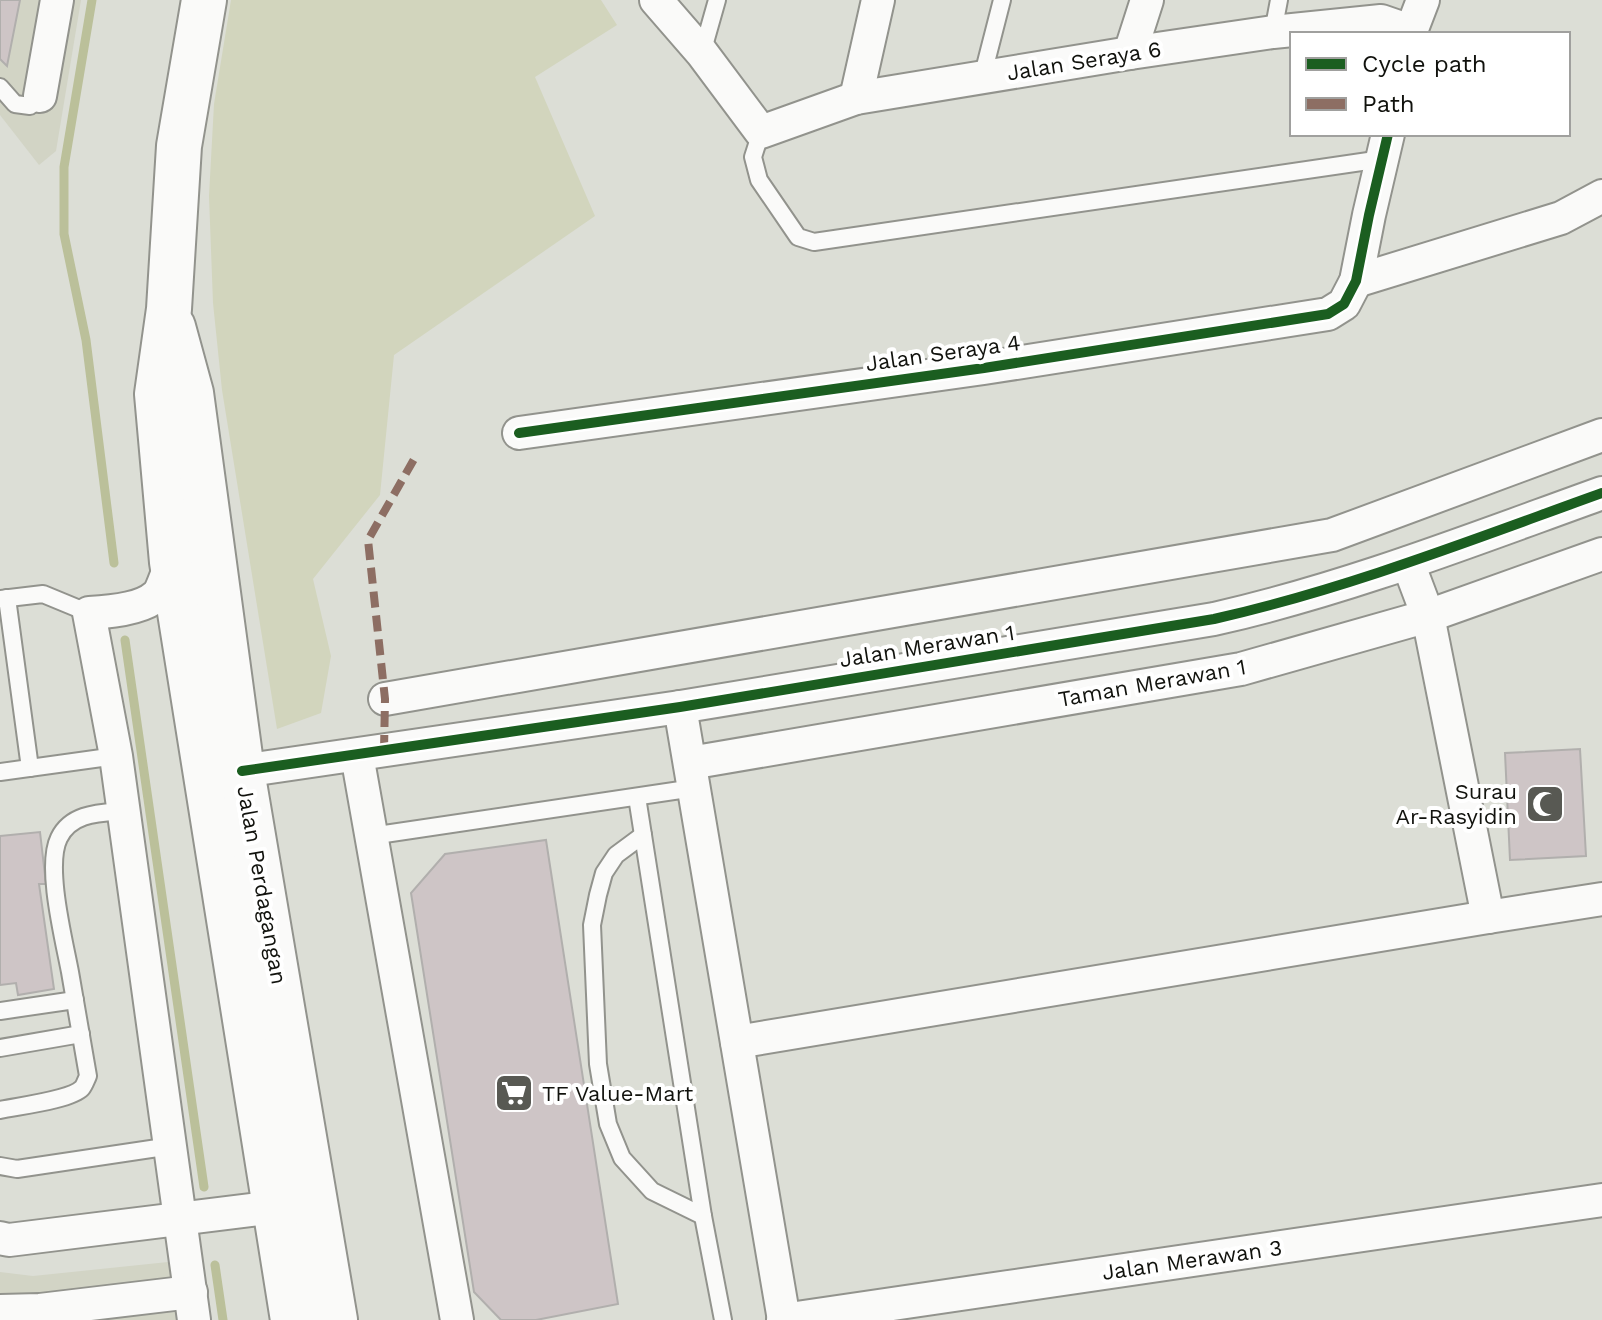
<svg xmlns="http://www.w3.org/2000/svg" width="1602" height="1320" font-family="'Work Sans',sans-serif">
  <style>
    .built { fill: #d2d4c5 }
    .green { fill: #d2d5bd }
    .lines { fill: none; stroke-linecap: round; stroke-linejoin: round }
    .stream { stroke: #bbc09a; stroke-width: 9 }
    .building { fill: #cec5c6; stroke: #b1afad; stroke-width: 2 }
    .lane-casing { stroke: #92938d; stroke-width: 20 }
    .street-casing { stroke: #92938d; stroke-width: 36 }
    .primary-casing { stroke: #92938d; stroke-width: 48 }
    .lane { stroke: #fafaf9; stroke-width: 16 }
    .street { stroke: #fafaf9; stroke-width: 32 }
    .primary { stroke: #fafaf9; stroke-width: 44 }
    .quiet { stroke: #8d6e63; stroke-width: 8; stroke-dasharray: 16 8; stroke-linecap: butt }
    .cycleway-casing { stroke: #fff; stroke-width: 15 }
    .cycleway { stroke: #1b5e20; stroke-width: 10 }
    .labels { text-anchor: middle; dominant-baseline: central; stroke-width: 8; stroke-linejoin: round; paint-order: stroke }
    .street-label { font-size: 22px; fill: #11120d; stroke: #fff }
    .poi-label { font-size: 22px; fill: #11120d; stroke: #fff; text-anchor: end }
  </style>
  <rect width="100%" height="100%" fill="#dcded6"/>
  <g class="built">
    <path d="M0 0H81L56 151 39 165 0 115Z"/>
    <path d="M197 1259 204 1320H0V1272L33 1276Z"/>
  </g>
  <path class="green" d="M231 0H601L617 25 535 77 595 216 394 355 380 495 313 579 331 656 321 713 277 729 222 390 213 303 209 196 214 104Z"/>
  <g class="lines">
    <g class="stream">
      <path d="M92 0 64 167V234L86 340 114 563"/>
      <path d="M125 640 204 1187"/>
      <path d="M215 1265 223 1320"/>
    </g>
  </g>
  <g class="building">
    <path d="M0 0H20L7 66 0 59Z"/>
    <path d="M1580 749 1586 856 1510 860 1505 753Z"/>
    <path d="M40 832 46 884H39L54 989 18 995 16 983 0 985V836Z"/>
    <path d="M546 840 618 1304 536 1320H501L474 1292 411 893 445 854Z"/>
  </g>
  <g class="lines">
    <g class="lane-casing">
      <g id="lane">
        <path d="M1273 32 1279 0"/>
        <path d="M702 53 717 0"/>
        <path d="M982 78 1002 0"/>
        <path d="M0 87 15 104 30 106 40 96"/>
        <path d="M761 132 753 157 759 180 798 237 814 242 1382 159"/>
        <path d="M7 598 30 768"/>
        <path d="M0 599 43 594 89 613"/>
        <path d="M0 772 116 756"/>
        <path d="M637 797 703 1216 723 1320"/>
        <path d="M643 835 616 855 604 873 598 895 592 925 598 1064 608 1124 622 1158 652 1191 703 1216"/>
        <path d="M371 836 694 788"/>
        <path d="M0 1011 75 1000"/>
        <path d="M0 1048 81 1034"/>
        <path d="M0 1110C18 1106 71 1100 82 1088 84 1086 87 1078 88 1076 82 1041 76 1007 70 972 64 940 45 866 59 838 71 813 99 813 123 811"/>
        <path d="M0 1166 17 1169 171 1146"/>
      </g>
    </g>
    <g class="street-casing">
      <g id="street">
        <path d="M656 0 702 53 761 132 856 98 1130 53 1273 32 1381 21 1410 31"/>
        <path d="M1410 34 1423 0"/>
        <path d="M1130 53 1147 0"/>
        <path d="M40 96 57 0"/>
        <path d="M856 98 878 0"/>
        <path d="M1356 281 1561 218 1602 196"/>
        <path d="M519 433 984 368 1328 314 1344 304 1356 281 1369 215 1388 134"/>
        <path d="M172 562C168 570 162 591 156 596 142 609 108 612 89 613L116 756 194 1320"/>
        <path d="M1408 563 1428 616 1488 917"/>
        <path d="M385 699 1332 535 1602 435"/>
        <path d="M680 707 784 1320"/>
        <path d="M357 755 457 1320"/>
        <path d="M690 763 1241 669 1428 616 1602 554"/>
        <path d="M242 771 680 707 1214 619C1347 589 1474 539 1602 493"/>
        <path d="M737 1042 1488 917 1602 899"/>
        <path d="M0 1238 9 1240 275 1207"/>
        <path d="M0 1311 40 1310 191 1292"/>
        <path d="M783 1320 1602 1200"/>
      </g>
    </g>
    <g class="primary-casing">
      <g id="primary">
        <path d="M204 0 179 146 169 309 157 394 172 562 293 1320"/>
        <path d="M173 327 191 393 242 771 335 1320"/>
      </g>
    </g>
    <use href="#lane" class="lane"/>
    <use href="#street" class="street"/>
    <use href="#primary" class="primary"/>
    <path class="quiet" d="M384 751 385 699 368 540 417 454"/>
    <g class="cycleway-casing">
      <g id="cycleway">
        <path d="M519 433 984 368 1328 314 1344 304 1356 281 1369 215 1388 134"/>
        <path d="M242 771 680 707 1214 619C1347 589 1474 539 1602 493"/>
      </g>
    </g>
    <use href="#cycleway" class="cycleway"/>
  </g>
  <defs>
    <g id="mosque-square" transform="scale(2)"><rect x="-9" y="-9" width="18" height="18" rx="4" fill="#585953" stroke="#fff"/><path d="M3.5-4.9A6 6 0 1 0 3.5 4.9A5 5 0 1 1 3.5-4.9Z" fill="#fff"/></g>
    <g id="supermarket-square" transform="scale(2)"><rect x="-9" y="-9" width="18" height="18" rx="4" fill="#585953" stroke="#fff"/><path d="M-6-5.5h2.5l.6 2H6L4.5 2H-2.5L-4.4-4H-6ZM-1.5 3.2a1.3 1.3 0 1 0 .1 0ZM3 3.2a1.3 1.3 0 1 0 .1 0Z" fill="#fff"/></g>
  </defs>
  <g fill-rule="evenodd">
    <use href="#mosque-square" x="1545" y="804"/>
    <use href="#supermarket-square" x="514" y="1093"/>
  </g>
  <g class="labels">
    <g class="street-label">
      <text transform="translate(1084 61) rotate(-9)">Jalan Seraya 6</text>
      <text transform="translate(943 353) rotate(-8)">Jalan Seraya 4</text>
      <text transform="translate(927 646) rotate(-9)">Jalan Merawan 1</text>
      <text transform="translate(1152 683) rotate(-10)">Taman Merawan 1</text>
      <text transform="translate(262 885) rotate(80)">Jalan Perdagangan</text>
      <text transform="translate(1192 1260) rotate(-8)">Jalan Merawan 3</text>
    </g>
    <g class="poi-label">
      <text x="1517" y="791">Surau<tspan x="1517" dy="25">Ar-Rasyidin</tspan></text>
      <text x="542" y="1093" text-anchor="start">TF Value-Mart</text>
    </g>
  </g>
  <rect x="1290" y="32" width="280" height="104" fill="#ffffff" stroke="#a0a09e" stroke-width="2"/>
  <rect x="1306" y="58" width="40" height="12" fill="#1b5e20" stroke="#a0a09e" stroke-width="2"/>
  <text x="1362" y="72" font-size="24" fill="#11120d">Cycle path</text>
  <rect x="1306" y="98" width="40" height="12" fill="#8d6e63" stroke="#a0a09e" stroke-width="2"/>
  <text x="1362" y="112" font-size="24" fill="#11120d">Path</text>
</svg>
